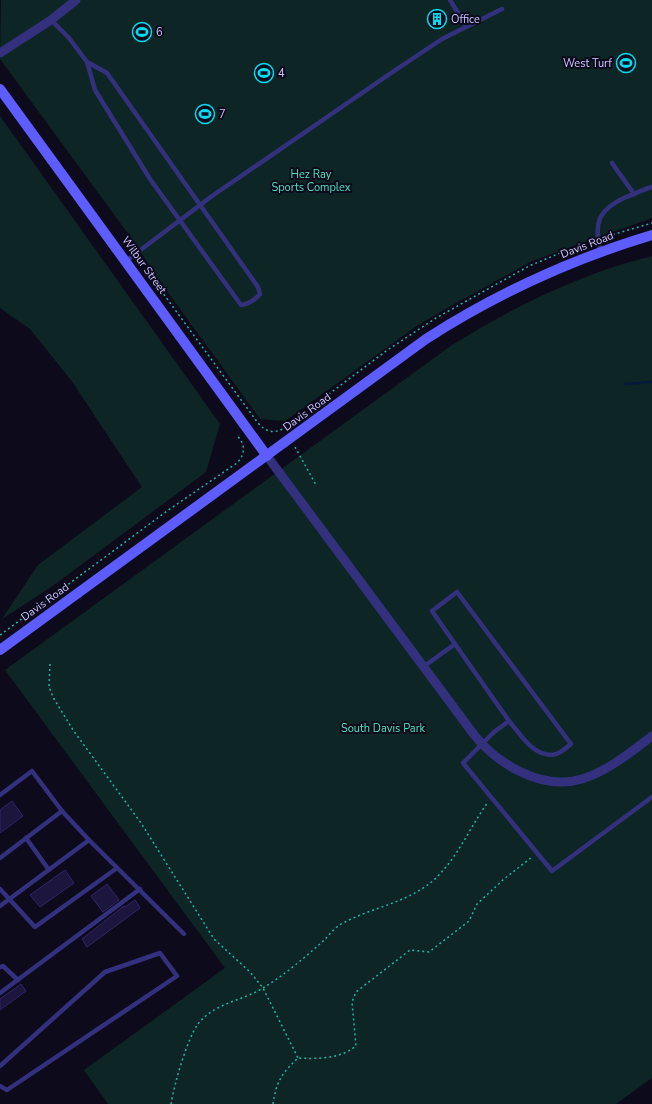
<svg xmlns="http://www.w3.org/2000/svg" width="652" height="1104" font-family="'Nunito Sans',sans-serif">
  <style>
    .green { fill: #0d2625 }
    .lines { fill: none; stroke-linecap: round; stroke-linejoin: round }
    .stream { stroke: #05193a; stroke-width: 2.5 }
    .building { fill: #1c153e; stroke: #32256c }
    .path { stroke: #24b3a8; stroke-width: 1.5; stroke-dasharray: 2 3; stroke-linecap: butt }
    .lane { stroke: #33317e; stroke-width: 4.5 }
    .street { stroke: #33317e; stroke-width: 9 }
    .secondary { stroke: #5d5cff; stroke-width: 10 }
    .labels { text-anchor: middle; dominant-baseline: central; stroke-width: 4; stroke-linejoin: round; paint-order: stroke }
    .poi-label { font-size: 11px; fill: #cac5ff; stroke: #0d0a1c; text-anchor: start }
    .park-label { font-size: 11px; fill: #4ae6bc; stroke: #0d0a1c }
    .street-label { font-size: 11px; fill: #cac5ff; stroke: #0d0a1c }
  </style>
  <rect width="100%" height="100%" fill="#0d0a1c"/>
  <g class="green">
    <path d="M1 0H652V218L532 261 449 307 418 325 285 421 260 419 159 280 132 239 0 59Z"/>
    <path d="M0 116 220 424 206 472 54 585 2 619 38 565 142 487 71 380 30 329 0 308Z"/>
    <path d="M652 256V1078L616 1104H108L84 1070 225 968 5 670 452 345C513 307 582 273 652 256Z"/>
  </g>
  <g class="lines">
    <path class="stream" d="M625 384 652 382"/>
  </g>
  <g class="building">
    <path d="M12 801 23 816 0 833V810Z"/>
    <path d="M65 870 74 883 40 907 30 895Z"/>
    <path d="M107 884 119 900 103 912 91 896Z"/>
    <path d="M135 900 140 908 87 947 82 939 124 906 125 907Z"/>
    <path d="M21 984 26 991 0 1010V999Z"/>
  </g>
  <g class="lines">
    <g class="path">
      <path d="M608 236 652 223"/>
      <path d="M146 270 258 423C265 432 275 434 284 428L386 351 436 318 529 266 565 251 587 245"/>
      <path d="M295 447 316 485"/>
      <path d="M0 635 167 511 237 463C245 455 246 444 237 436"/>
      <path d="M50 664 49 687 54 699 73 730 141 823 214 939 250 972 263 988 298 1058"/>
      <path d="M171 1104C174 1085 187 1039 198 1024 214 1003 242 1001 263 988 283 976 303 959 321 943 329 936 334 927 345 922 376 906 411 902 437 877 459 855 470 827 488 802"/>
      <path d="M273 1104C276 1082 282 1073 298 1058 318 1059 340 1059 356 1046L352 1002 356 992 410 950 429 952 469 921 477 904 504 879 532 857"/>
    </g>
    <g class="lane">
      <path d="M450 0 466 26"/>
      <path d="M51 20 69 38 87 62 95 90 150 179 241 305C250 304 255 300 260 294L258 287 107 73 87 62"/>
      <path d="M612 163 634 194"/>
      <path d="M601 252C593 223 598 210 626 197 634 194 643 190 652 187"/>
      <path d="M126 261 212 196 394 71 442 39 502 9"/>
      <path d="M455 644 432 611 457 592 571 744C566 748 559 755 552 755 532 755 520 734 509 721L494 732 463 763 552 871 652 797"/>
      <path d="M423 667 455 644 509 721"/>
      <path d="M0 795 32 771 62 811 89 840 184 934"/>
      <path d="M26 838 49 870"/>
      <path d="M0 858 62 811"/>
      <path d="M0 889 35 927 117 868"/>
      <path d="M0 906 89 840"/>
      <path d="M0 967 3 966 18 980"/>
      <path d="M0 993 140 889"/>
      <path d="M0 1066 105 972 160 953 177 976 7 1090 0 1086"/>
    </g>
    <g class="street">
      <path d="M0 53 51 20 76 0"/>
      <path d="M267 456 475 736C499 765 543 791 582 779 608 771 631 752 652 736"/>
    </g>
    <g class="secondary">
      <path d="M0 89 267 456"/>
      <path d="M0 650 426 339C496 294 572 259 652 235"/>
    </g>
  </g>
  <defs>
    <g id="building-ring" transform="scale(1)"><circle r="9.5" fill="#0d0a1c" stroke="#00ddf0" stroke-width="1.5"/><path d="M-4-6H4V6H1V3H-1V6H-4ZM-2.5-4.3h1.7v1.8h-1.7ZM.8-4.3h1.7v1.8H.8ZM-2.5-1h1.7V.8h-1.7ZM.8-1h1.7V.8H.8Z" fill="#00ddf0"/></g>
    <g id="stadium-ring" transform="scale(1)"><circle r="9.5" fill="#0d0a1c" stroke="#00ddf0" stroke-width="1.5"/><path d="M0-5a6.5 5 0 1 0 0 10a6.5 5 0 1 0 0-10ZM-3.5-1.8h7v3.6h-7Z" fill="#00ddf0"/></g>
  </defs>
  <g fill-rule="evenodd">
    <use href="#building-ring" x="437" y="19"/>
    <use href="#stadium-ring" x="142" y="32"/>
    <use href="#stadium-ring" x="626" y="63"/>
    <use href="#stadium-ring" x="264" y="73"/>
    <use href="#stadium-ring" x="205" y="114"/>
  </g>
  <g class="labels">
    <g class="poi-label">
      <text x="451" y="19">Office</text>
      <text x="156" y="32">6</text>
      <text x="612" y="63" text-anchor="end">West Turf</text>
      <text x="278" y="73">4</text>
      <text x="219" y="114">7</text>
    </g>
    <g class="park-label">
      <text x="311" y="174">Hez Ray<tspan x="311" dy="13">Sports Complex</tspan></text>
      <text x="383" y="728">South Davis Park</text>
    </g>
    <g class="street-label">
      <text transform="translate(587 245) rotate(-21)">Davis Road</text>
      <text transform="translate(144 265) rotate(54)">Wilbur Street</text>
      <text transform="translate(307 412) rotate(-36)">Davis Road</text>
      <text transform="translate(45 602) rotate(-36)">Davis Road</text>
    </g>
  </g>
</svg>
